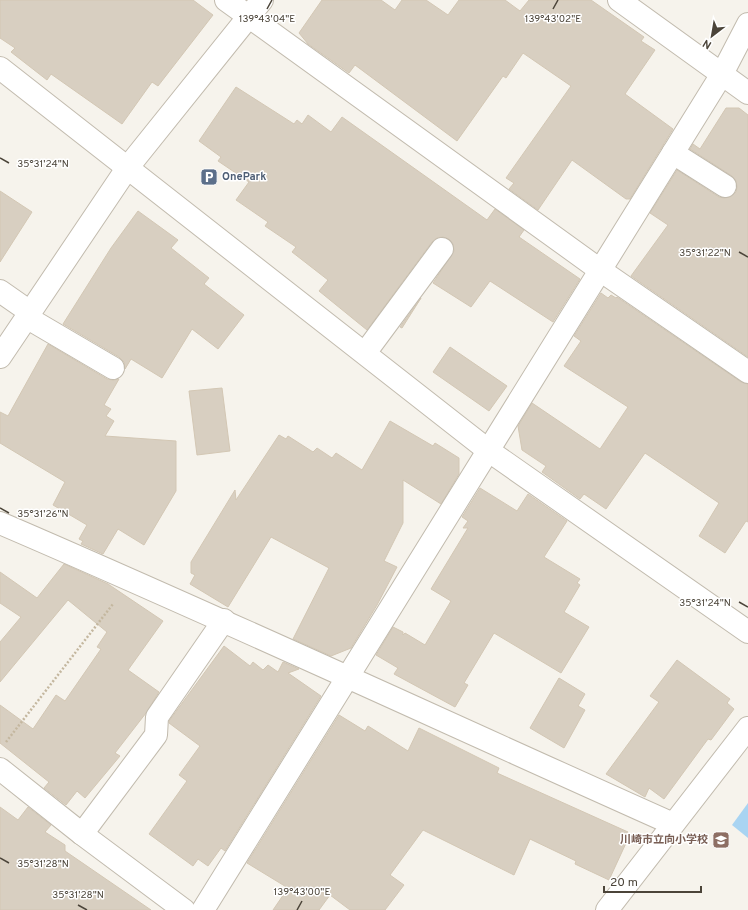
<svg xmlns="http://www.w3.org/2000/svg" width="748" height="910" font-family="Overpass,'Noto Sans JP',sans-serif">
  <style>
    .water { fill: #a9d4f2 }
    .building { fill: #d8cfc1; stroke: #d3c7b4 }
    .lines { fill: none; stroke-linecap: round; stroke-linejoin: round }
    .minor-casing { stroke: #c2bbae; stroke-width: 24 }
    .path { stroke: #c4b79f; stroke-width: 2.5; stroke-dasharray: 2 2; stroke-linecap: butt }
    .minor { stroke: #fff; stroke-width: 22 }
    .ticks { fill: none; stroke: #4b4439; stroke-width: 1.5 }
    .labels { text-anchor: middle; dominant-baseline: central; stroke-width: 3; stroke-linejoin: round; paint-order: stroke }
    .service-label { font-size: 11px; font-weight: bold; fill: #4e5e75; stroke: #fff; text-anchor: start }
    .education-label { font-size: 11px; font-weight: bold; fill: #785e54; stroke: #fff; text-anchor: end }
    .ticks-label { font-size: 10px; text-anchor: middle; fill: #4b4439; stroke: #fff; stroke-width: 3; stroke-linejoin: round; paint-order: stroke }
  </style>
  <rect width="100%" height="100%" fill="#f6f3ec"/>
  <path class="water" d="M748 803V838L732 825Z"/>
  <g class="building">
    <path d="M0 0H193L213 15 158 86 152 82 122 124 51 74 47 80 11 52 15 48 0 38Z"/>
    <path d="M322 0H381L395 10 402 0H426L448 15 459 0H505L520 11 529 0H591L644 37 641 41 655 50 625 94 673 129 630 199H626L572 160 538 210 509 189 514 183 506 178 571 86 523 53 506 78 503 76 457 141 355 65 349 73 308 44 299 33Z"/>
    <path d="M236 87 294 124 297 120 302 124 308 115 331 132 342 117 487 220 495 209 524 230 519 237 580 279 553 322 490 281 471 307 433 283 454 251 453 244 449 239 443 237 437 238 432 242 367 330 319 291 328 280 292 252 296 247 265 226 268 222 236 200 249 182 218 161 221 157 199 141Z"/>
    <path d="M726 108H739L748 115V357L631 276 668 225 650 213 677 170 719 197 724 198 730 197 736 192 737 187 736 181 732 176 690 149 693 144 700 149Z"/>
    <path d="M0 191 32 212 0 262Z"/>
    <path d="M138 211 178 240 171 248 209 278 204 284 244 315 218 349 192 329 162 378 131 359 125 369 124 362 119 357 63 324 111 248Z"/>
    <path d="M601 293 608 298 611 295 616 298 617 297 741 382 748 384V522L746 521 725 553 699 536 719 503 645 453 606 509 584 494 580 499 542 472 546 466 522 450 518 426 532 403 600 449 628 407 564 366 581 341 574 336Z"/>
    <path d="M421 298 402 328 400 327Z"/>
    <path d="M48 344 107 379 113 380 119 379 104 405 111 409 106 416 114 421 105 436 176 441V491L144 545 118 529 103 554 81 544 83 541 79 539 87 525 53 505 65 482 0 443V412L8 416Z"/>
    <path d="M450 347 507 386 489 411 433 372Z"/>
    <path d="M222 388 230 451 197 455 189 391Z"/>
    <path d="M390 421 433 446 435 443 459 458V474L441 504 403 480V523L384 561 397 567 377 605 351 648 331 656 293 639 329 568 271 537 228 607 190 584 195 575 191 573V562L235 490 236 500 279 435 286 439 288 436 313 452 317 448 332 458 336 453 362 470Z"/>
    <path d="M480 488 517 511 528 494 567 521 544 557 580 579 577 583 580 585 564 612 589 627 561 673 494 633 464 683 468 685 455 707 394 674 398 668 376 655 393 627 403 632V635L405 633 425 645 451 601 431 589 468 528H463L468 521 462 517Z"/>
    <path d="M64 564 108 584 163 621 128 670 159 692 146 713 115 753 120 756 85 798 77 791 66 805 44 788 49 782 0 743V705L33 729 56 695 65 701 101 649 97 647 107 632 68 600 0 682V642L21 617 0 603V572L37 598Z"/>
    <path d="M224 646 250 666 253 662 263 670 268 665 278 672 283 662 299 669 288 673 321 696 225 851 221 848 208 866 198 859 193 866 149 834 187 781 179 775 200 746 169 723V721Z"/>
    <path d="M677 660 730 699 727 703 734 709 711 740 708 739 664 799 649 788 645 797 606 774 659 702 650 696Z"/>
    <path d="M559 678 585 694 578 706 585 710 564 748 530 728Z"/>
    <path d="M339 715 365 731 368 726 408 751 419 728 499 768 497 773 628 832 625 839 627 841 609 880 575 864 576 861 530 839 514 875 423 830 390 875 404 885 385 910H350L330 895 319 910H273L288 888 247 863Z"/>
    <path d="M0 807 18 820 28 807 51 825 45 832 65 845V851L151 910H0Z"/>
  </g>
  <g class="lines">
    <g class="minor-casing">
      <g id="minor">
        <path d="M226 0 600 270 748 372"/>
        <path d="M619 0 748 93"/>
        <path d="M0 68 489 451 748 632"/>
        <path d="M673 153 725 186"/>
        <path d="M0 291 30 312"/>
        <path d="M26 317 113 368"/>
        <path d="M365 353 442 249"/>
        <path d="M0 357 128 167 262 0"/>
        <path d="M0 523C226 620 449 724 673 824"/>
        <path d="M0 769 82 834 184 910"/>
        <path d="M82 834 156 735 157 717 224 620"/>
        <path d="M203 910 722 74 748 24"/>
        <path d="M607 910 748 728"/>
      </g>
    </g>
    <path class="path" d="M6 742 113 604"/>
    <use href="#minor" class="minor"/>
  </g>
  <path class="ticks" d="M267 9 272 0M553 9 558 0M0 158 9 163M739 252 748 257M0 508 9 513M739 602 748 607M0 858 9 863M78 905 87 910M297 910 302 901"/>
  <defs>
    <g id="parking-square" transform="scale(0.9)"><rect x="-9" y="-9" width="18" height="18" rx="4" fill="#5c6f8a" stroke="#fff"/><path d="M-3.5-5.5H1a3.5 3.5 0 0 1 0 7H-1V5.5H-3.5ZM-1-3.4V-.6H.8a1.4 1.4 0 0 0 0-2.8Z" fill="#fff"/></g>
    <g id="school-square" transform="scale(0.9)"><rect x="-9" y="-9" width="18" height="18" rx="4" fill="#8d6e63" stroke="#fff"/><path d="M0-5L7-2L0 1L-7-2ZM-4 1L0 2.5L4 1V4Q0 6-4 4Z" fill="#fff"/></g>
  </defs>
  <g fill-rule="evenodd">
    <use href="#parking-square" x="209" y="177"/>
    <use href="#school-square" x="721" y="840"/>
  </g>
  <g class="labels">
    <g class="service-label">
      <text x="222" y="177">OnePark</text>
    </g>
    <g class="education-label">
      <text x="708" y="840">川崎市立向小学校</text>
    </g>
  </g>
  <g class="ticks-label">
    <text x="267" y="22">139°43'04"E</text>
    <text x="553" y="22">139°43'02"E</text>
    <text x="43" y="167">35°31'24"N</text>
    <text x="705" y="256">35°31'22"N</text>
    <text x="43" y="517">35°31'26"N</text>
    <text x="705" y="606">35°31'24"N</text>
    <text x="43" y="867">35°31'28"N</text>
    <text x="302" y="895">139°43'00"E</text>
    <text x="78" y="898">35°31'28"N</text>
  </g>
  <g transform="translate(712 36) rotate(211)" stroke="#ffffff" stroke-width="3" paint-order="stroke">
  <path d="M0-3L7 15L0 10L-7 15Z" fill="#4b4439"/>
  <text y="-6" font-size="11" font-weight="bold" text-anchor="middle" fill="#4b4439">N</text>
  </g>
  <path d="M604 886v6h97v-6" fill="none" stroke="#4b4439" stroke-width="2"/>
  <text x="610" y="886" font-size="12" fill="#4b4439" stroke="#ffffff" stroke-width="3" paint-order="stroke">20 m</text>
</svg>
